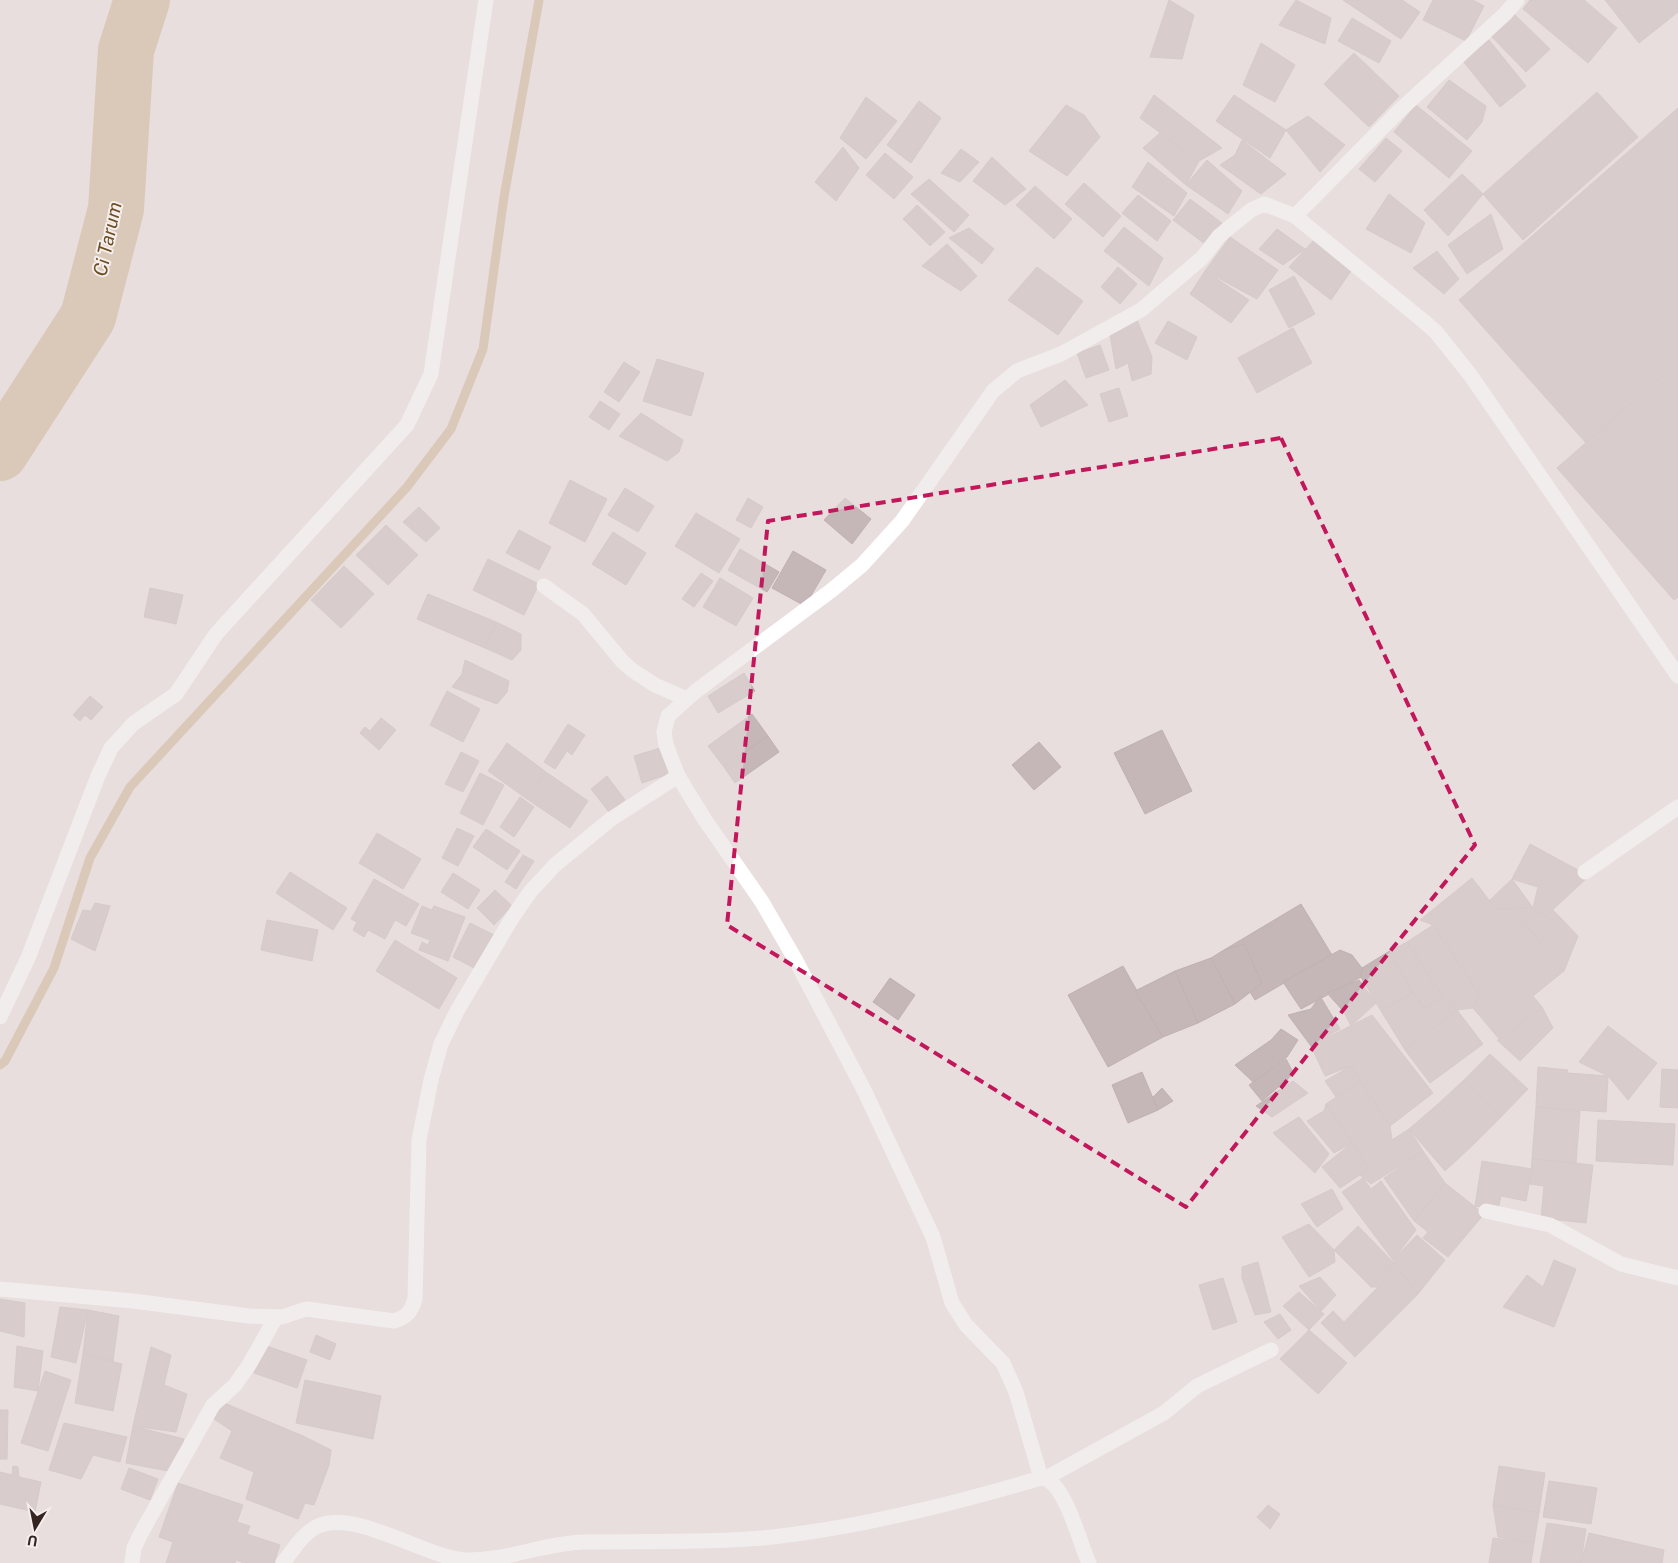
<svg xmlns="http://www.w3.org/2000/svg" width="1678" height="1563" font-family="'Public Sans',sans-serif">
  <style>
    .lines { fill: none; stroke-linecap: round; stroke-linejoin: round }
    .stream { stroke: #caaf89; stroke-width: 9 }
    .river { stroke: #caaf89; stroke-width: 56 }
    .building { fill: #c5b7b8; stroke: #c1b1b1 }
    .street { stroke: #fff; stroke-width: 15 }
    .marked { fill: none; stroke: #c2185b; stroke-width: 4; stroke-dasharray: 10 6; stroke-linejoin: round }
    .labels { text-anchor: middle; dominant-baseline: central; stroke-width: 4; stroke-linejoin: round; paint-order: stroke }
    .water-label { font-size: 19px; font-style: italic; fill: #6d4e20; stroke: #f5eeee }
  </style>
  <rect width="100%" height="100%" fill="#e8dede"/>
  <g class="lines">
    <path class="stream" d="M0 1065 5 1061 54 968 90 858 130 787 407 487 451 429 483 349 504 197 539 0"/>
    <path class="river" d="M0 453 88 317 116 209 126 50 142 0"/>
  </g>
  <g class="building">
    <path d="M1169 0 1194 15 1182 59 1150 57Z"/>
    <path d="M1296 0 1331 18 1325 44 1279 25Z"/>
    <path d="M1343 0H1402L1420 12 1401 39Z"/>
    <path d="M1433 0H1473L1484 6 1466 41 1423 20Z"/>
    <path d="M1530 0H1584L1617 28 1588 63 1523 9Z"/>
    <path d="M1605 0H1678V12L1639 43Z"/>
    <path d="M1514 14 1550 49 1526 72 1491 36Z"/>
    <path d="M1352 18 1391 41 1379 63 1338 41Z"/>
    <path d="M1489 40 1526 86 1500 107 1463 61Z"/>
    <path d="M1261 43 1295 65 1275 102 1243 85Z"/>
    <path d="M1354 53 1399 96 1369 127 1324 84Z"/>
    <path d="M1449 80 1486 106 1482 122 1467 140 1427 107Z"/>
    <path d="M1597 92 1638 137 1523 240 1483 194Z"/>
    <path d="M1154 95 1222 148 1199 161 1140 118Z"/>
    <path d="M1234 95 1286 130 1270 158 1216 121Z"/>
    <path d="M866 97 897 121 866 159 840 138Z"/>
    <path d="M919 101 941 118 911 163 887 145Z"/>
    <path d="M1066 105 1084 115 1100 137 1067 176 1029 151Z"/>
    <path d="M1416 105 1472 151 1449 178 1394 132Z"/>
    <path d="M1678 108V362L1586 443 1459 300Z"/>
    <path d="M1308 116 1345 145 1320 172 1286 130Z"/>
    <path d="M1160 133 1199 161 1186 185 1143 148Z"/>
    <path d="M1386 138 1402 151 1375 182 1359 169Z"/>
    <path d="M1242 140 1286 174 1261 194 1220 165 1235 155Z"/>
    <path d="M843 147 859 168 836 201 815 182Z"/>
    <path d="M961 149 979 162 960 182 941 173Z"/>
    <path d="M885 153 913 177 894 199 866 175Z"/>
    <path d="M992 157 1026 189 1005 205 973 181Z"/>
    <path d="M1207 160 1242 191 1228 214 1186 185Z"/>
    <path d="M1148 162 1187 193 1174 216 1132 187Z"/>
    <path d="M1462 174 1483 194 1448 236 1424 210Z"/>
    <path d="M929 179 969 215 954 232 911 194Z"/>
    <path d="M1084 183 1121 216 1103 237 1065 204Z"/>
    <path d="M1035 186 1072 219 1054 239 1016 205Z"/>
    <path d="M1389 194 1425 223 1411 253 1366 229Z"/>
    <path d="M1138 195 1171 221 1157 241 1122 213Z"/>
    <path d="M1190 199 1222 223 1205 244 1173 220Z"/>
    <path d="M917 205 945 232 930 246 903 219Z"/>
    <path d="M1491 214 1503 249 1467 274 1448 245Z"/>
    <path d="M1124 227 1163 258 1149 286 1104 251Z"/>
    <path d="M969 228 994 249 982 264 949 238Z"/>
    <path d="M1277 229 1305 249 1283 265 1259 249Z"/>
    <path d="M1230 237 1278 270 1257 299 1205 271Z"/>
    <path d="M1314 240 1351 271 1331 300 1289 267Z"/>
    <path d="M947 244 977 276 961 291 922 266Z"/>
    <path d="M1437 251 1459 279 1444 294 1413 268Z"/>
    <path d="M1037 267 1083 301 1058 335 1008 300Z"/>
    <path d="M1118 267 1137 284 1120 304 1101 287Z"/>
    <path d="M1205 271 1249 300 1231 323 1190 294Z"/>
    <path d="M1294 276 1315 314 1289 328 1269 290Z"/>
    <path d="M1137 320 1152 357 1151 374 1132 381 1128 363 1116 369 1110 335Z"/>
    <path d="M1168 321 1197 337 1187 360 1155 343Z"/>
    <path d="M1293 328 1312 363 1257 393 1238 358Z"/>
    <path d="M1100 345 1109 370 1086 378 1077 353Z"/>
    <path d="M657 359 704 373 691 416 643 401Z"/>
    <path d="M624 362 640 372 619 402 604 392Z"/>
    <path d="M1678 362V597L1674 600 1557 468Z"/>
    <path d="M1065 380 1088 405 1041 427 1030 405Z"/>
    <path d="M1119 388 1128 416 1109 422 1100 394Z"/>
    <path d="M600 401 620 414 609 430 589 417Z"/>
    <path d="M641 413 683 440 679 452 667 461 619 436Z"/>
    <path d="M570 480 607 499 585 542 549 523Z"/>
    <path d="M625 488 654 506 638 532 608 515Z"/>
    <path d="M748 498 763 507 751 528 736 520Z"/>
    <path d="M845 498 871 519 852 544 824 520Z"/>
    <path d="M419 507 440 528 426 542 403 522Z"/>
    <path d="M696 513 740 539 719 573 675 546Z"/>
    <path d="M386 525 418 555 388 585 356 555Z"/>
    <path d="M519 530 551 547 539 570 506 553Z"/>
    <path d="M613 532 646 553 626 585 592 564Z"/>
    <path d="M740 549 779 572 767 592 728 570Z"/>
    <path d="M793 551 826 570 805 606 772 588Z"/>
    <path d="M488 559 539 584 524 615 473 590Z"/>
    <path d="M344 566 374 594 341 628 311 600Z"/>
    <path d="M701 573 713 581 694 607 682 599Z"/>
    <path d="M720 578 753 598 736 626 703 607Z"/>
    <path d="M150 588 183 595 176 624 144 617Z"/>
    <path d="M428 594 496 622 485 648 417 619Z"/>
    <path d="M496 622 521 634V650L512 660 485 648Z"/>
    <path d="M465 660 509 681 507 692 497 704 452 687 462 674Z"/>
    <path d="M744 673 755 691 718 713 708 696Z"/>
    <path d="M447 691 480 709 463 742 430 725Z"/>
    <path d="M90 696 103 707 91 720 85 715 80 721 73 715Z"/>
    <path d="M752 714 768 736 724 767 708 746Z"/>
    <path d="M381 718 396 730 379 750 360 733 365 727 370 731Z"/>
    <path d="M568 724 585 735 572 755 567 751 555 769 544 762Z"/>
    <path d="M1162 730 1192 791 1145 814 1114 753Z"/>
    <path d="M768 736 779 752 735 783 724 767Z"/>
    <path d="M1039 742 1061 767 1034 790 1012 765Z"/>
    <path d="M507 743 546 772 527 799 488 771Z"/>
    <path d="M660 748 669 774 642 783 634 756Z"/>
    <path d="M461 752 479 761 463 792 445 784Z"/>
    <path d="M546 772 588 801 570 828 527 799Z"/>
    <path d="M480 773 504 785 483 825 460 813Z"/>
    <path d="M607 776 625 800 609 812 591 789Z"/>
    <path d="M520 797 534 807 514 837 500 827Z"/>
    <path d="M457 828 474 836 458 866 442 858Z"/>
    <path d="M486 829 520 851 507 870 473 847Z"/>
    <path d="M377 833 421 859 403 889 359 863Z"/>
    <path d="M1530 844 1589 876 1546 916 1533 908 1538 887 1512 879Z"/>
    <path d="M523 855 534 861 516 889 505 882Z"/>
    <path d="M290 872 347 908 333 930 276 893Z"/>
    <path d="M453 873 480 890 468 909 441 892Z"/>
    <path d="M1472 878 1496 909 1512 908 1564 971 1533 996 1542 1007 1500 1040 1473 1008 1479 994 1433 925 1420 920Z"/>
    <path d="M374 879 419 904 406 926 395 920 385 939 368 930 364 937 353 930 357 922 351 919Z"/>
    <path d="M1512 879 1533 908 1496 909 1490 900Z"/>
    <path d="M495 890 512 906 494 925 477 908Z"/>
    <path d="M95 903 110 906 95 951 71 939 83 910 91 911Z"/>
    <path d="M1301 904 1332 955 1255 1000 1224 950Z"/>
    <path d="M422 906 432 910 434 906 465 917 448 961 419 950 422 942 428 945 430 940 411 933Z"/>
    <path d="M1512 908H1533L1546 916 1553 910 1578 936 1564 971Z"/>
    <path d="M267 920 318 930 312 961 261 950Z"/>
    <path d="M470 923 496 936 480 971 453 957Z"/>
    <path d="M1433 925 1479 994 1473 1008 1457 1010 1443 997 1407 942Z"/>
    <path d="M395 940 457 978 439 1009 376 971Z"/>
    <path d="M1407 942 1443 997 1424 1009 1388 952Z"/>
    <path d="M1244 944 1262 983 1235 1004 1211 958 1224 950Z"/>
    <path d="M1340 950 1352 955 1362 968 1361 977 1301 1009 1283 982Z"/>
    <path d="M1388 952 1413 993 1381 1011 1361 977 1362 968Z"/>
    <path d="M1211 958 1235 1004 1198 1023 1175 971Z"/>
    <path d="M1123 966 1163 1037 1108 1067 1068 995Z"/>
    <path d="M1175 971 1198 1023 1163 1037 1135 991Z"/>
    <path d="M890 978 915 995 898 1020 873 1002Z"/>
    <path d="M1359 980 1376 1003 1351 1026 1344 1012 1327 993Z"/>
    <path d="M1413 993 1424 1009 1443 997 1457 1010 1405 1050 1381 1011Z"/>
    <path d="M1320 996 1340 1029 1311 1046 1288 1015 1311 1009Z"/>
    <path d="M1542 1007 1553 1028 1520 1061 1497 1040H1500Z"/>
    <path d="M1457 1010 1483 1044 1430 1083 1405 1050Z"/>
    <path d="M1372 1015 1433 1093 1390 1126 1351 1066 1325 1076 1311 1046Z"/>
    <path d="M1608 1026 1657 1063 1628 1100 1608 1076 1579 1062Z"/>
    <path d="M1281 1029 1298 1040 1287 1057 1253 1082 1235 1065 1271 1040Z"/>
    <path d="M1490 1054 1528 1089 1501 1117 1464 1080Z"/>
    <path d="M1286 1059 1294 1074 1262 1101 1249 1085Z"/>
    <path d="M1351 1066 1360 1081 1336 1097 1325 1081Z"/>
    <path d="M1538 1067 1568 1070 1567 1073 1608 1076 1606 1112 1536 1107Z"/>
    <path d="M1662 1069 1678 1070V1108L1660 1107Z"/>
    <path d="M1142 1072 1158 1110 1128 1123 1112 1085Z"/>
    <path d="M1464 1080 1501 1117 1474 1144 1438 1104Z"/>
    <path d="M1293 1081 1308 1093 1272 1117 1256 1106Z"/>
    <path d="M1360 1081 1390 1126 1392 1140 1409 1129 1423 1151 1371 1184 1360 1175 1369 1169 1326 1104Z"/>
    <path d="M1162 1088 1173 1101 1158 1110 1153 1097Z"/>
    <path d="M1326 1104 1352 1143 1334 1153 1307 1121 1324 1111Z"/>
    <path d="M1438 1104 1474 1144 1445 1171 1409 1129Z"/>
    <path d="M1536 1107 1580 1111 1576 1163 1532 1159Z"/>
    <path d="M1299 1117 1329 1154 1315 1173 1273 1133Z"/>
    <path d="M1598 1120 1675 1124 1673 1165 1596 1161Z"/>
    <path d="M1352 1143 1369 1169 1340 1188 1322 1167Z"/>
    <path d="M1423 1151 1445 1183 1414 1221 1384 1178Z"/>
    <path d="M1532 1159 1593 1165 1586 1223 1541 1218 1544 1186 1530 1184Z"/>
    <path d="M1482 1161 1532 1169 1526 1201 1501 1196 1498 1210 1475 1206Z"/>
    <path d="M1363 1178 1371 1189 1381 1181 1416 1230 1393 1260 1342 1192Z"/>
    <path d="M1445 1183 1484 1214 1448 1257 1423 1238 1428 1232 1414 1221Z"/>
    <path d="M1332 1189 1343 1209 1317 1227 1301 1204Z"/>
    <path d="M1309 1224 1334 1250 1335 1262 1309 1277 1282 1237Z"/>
    <path d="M1358 1226 1394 1263 1371 1287 1334 1250Z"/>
    <path d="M1417 1235 1445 1260 1418 1294 1393 1260Z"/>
    <path d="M1554 1260 1576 1269 1554 1327 1503 1307 1527 1275 1543 1287Z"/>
    <path d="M1258 1262 1271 1312 1255 1315 1242 1278V1267Z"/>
    <path d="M1394 1263 1418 1294 1355 1357 1321 1323 1333 1311 1344 1322 1378 1287H1371Z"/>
    <path d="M1320 1277 1336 1295 1321 1311 1299 1286Z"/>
    <path d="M1223 1278 1237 1322 1213 1330 1199 1285Z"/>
    <path d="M1299 1292 1324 1314 1309 1330 1283 1306Z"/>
    <path d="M0 1299 25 1303 24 1337 0 1331Z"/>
    <path d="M60 1307 88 1310 76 1363 51 1357Z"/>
    <path d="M88 1310 119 1316 113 1361 83 1354Z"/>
    <path d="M1280 1314 1291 1330 1278 1339 1264 1322Z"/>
    <path d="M1309 1330 1347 1363 1318 1394 1280 1359Z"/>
    <path d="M316 1335 336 1344 330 1360 310 1352Z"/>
    <path d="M264 1345 307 1360 297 1388 254 1373Z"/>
    <path d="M17 1346 43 1351 38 1391 14 1387Z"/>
    <path d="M151 1347 171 1355 164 1385 187 1394 176 1432 133 1426Z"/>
    <path d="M83 1354 122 1364 113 1411 75 1403Z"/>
    <path d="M45 1371 71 1380 48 1451 21 1443Z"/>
    <path d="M305 1380 381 1396 373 1439 296 1423Z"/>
    <path d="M222 1402 303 1436 331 1450 329 1465 314 1505 305 1503 298 1519 246 1499 254 1472 220 1458 232 1431 214 1419Z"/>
    <path d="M0 1410H8L7 1459H0Z"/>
    <path d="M64 1423 127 1437 120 1462 93 1455 81 1479 49 1470Z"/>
    <path d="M133 1426 184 1439 173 1472 126 1463Z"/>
    <path d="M13 1466 18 1467 19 1477 41 1482 35 1512 0 1504V1472L12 1475Z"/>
    <path d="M1499 1466 1545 1473 1539 1513 1493 1505Z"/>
    <path d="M129 1468 158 1479 150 1500 121 1489Z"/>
    <path d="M1549 1481 1597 1488 1591 1524 1543 1517Z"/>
    <path d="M178 1483 243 1505 237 1522 250 1526 247 1534 280 1545 274 1563H244L236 1560 235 1563H166L173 1542 159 1537Z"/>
    <path d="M1268 1505 1280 1514 1270 1529 1257 1517Z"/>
    <path d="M1493 1505 1539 1513 1534 1543 1498 1537Z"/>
    <path d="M1547 1523 1586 1529 1581 1563H1540Z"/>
    <path d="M1589 1533 1664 1550 1662 1563H1581Z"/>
    <path d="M1493 1538 1534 1543 1531 1563H1489Z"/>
  </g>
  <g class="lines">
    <g class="street">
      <path d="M1295 216 1400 110 1505 14 1517 0"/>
      <path d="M544 586 583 614 622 661 632 670 655 685 687 699"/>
      <path d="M678 776 666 745 664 732 668 716 696 691 832 590 862 565 902 521 993 391 1017 371 1061 354 1141 310 1202 258 1219 236 1251 210 1264 204 1295 216 1421 319 1436 332 1471 376 1678 676"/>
      <path d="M1585 872 1678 807"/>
      <path d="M0 1017 28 958 98 776 111 748 134 723 176 694 216 634 407 425 431 374 486 0"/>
      <path d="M1486 1211 1550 1225 1621 1264 1678 1278"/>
      <path d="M0 1289 133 1301 249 1316 282 1317 306 1309 394 1321C407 1317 411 1312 415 1299L419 1140 431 1080 441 1044 457 1011 512 918 530 892 555 865 611 819 678 776 705 820 762 902 795 959 865 1092 933 1237 952 1303 966 1325 1003 1363 1016 1392 1041 1478"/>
      <path d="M1046 1478 1164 1413 1197 1386 1271 1350"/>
      <path d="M132 1563 134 1548 140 1535 213 1405 235 1385 249 1365 276 1317"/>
      <path d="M283 1563C293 1550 303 1533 318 1526 357 1509 425 1558 467 1560 507 1561 544 1543 584 1542 644 1541 703 1543 762 1538 855 1529 953 1504 1041 1478 1065 1479 1080 1545 1089 1563"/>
    </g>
  </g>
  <path d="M0 0H1678V1563H0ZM1281 438 1475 845 1186 1207 727 925 768 521Z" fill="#e8dede" fill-opacity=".55" fill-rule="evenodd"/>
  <path class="marked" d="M1281 438 1475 845 1186 1207 727 925 768 521Z"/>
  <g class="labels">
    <g class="water-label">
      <text transform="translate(107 239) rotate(-78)">Ci Tarum</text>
    </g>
  </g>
  <g transform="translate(35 1528) rotate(190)" stroke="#f5eeee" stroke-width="4" paint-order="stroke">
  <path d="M0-4L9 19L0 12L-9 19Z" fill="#362420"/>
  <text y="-8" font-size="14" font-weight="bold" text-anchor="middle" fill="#362420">U</text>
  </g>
</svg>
